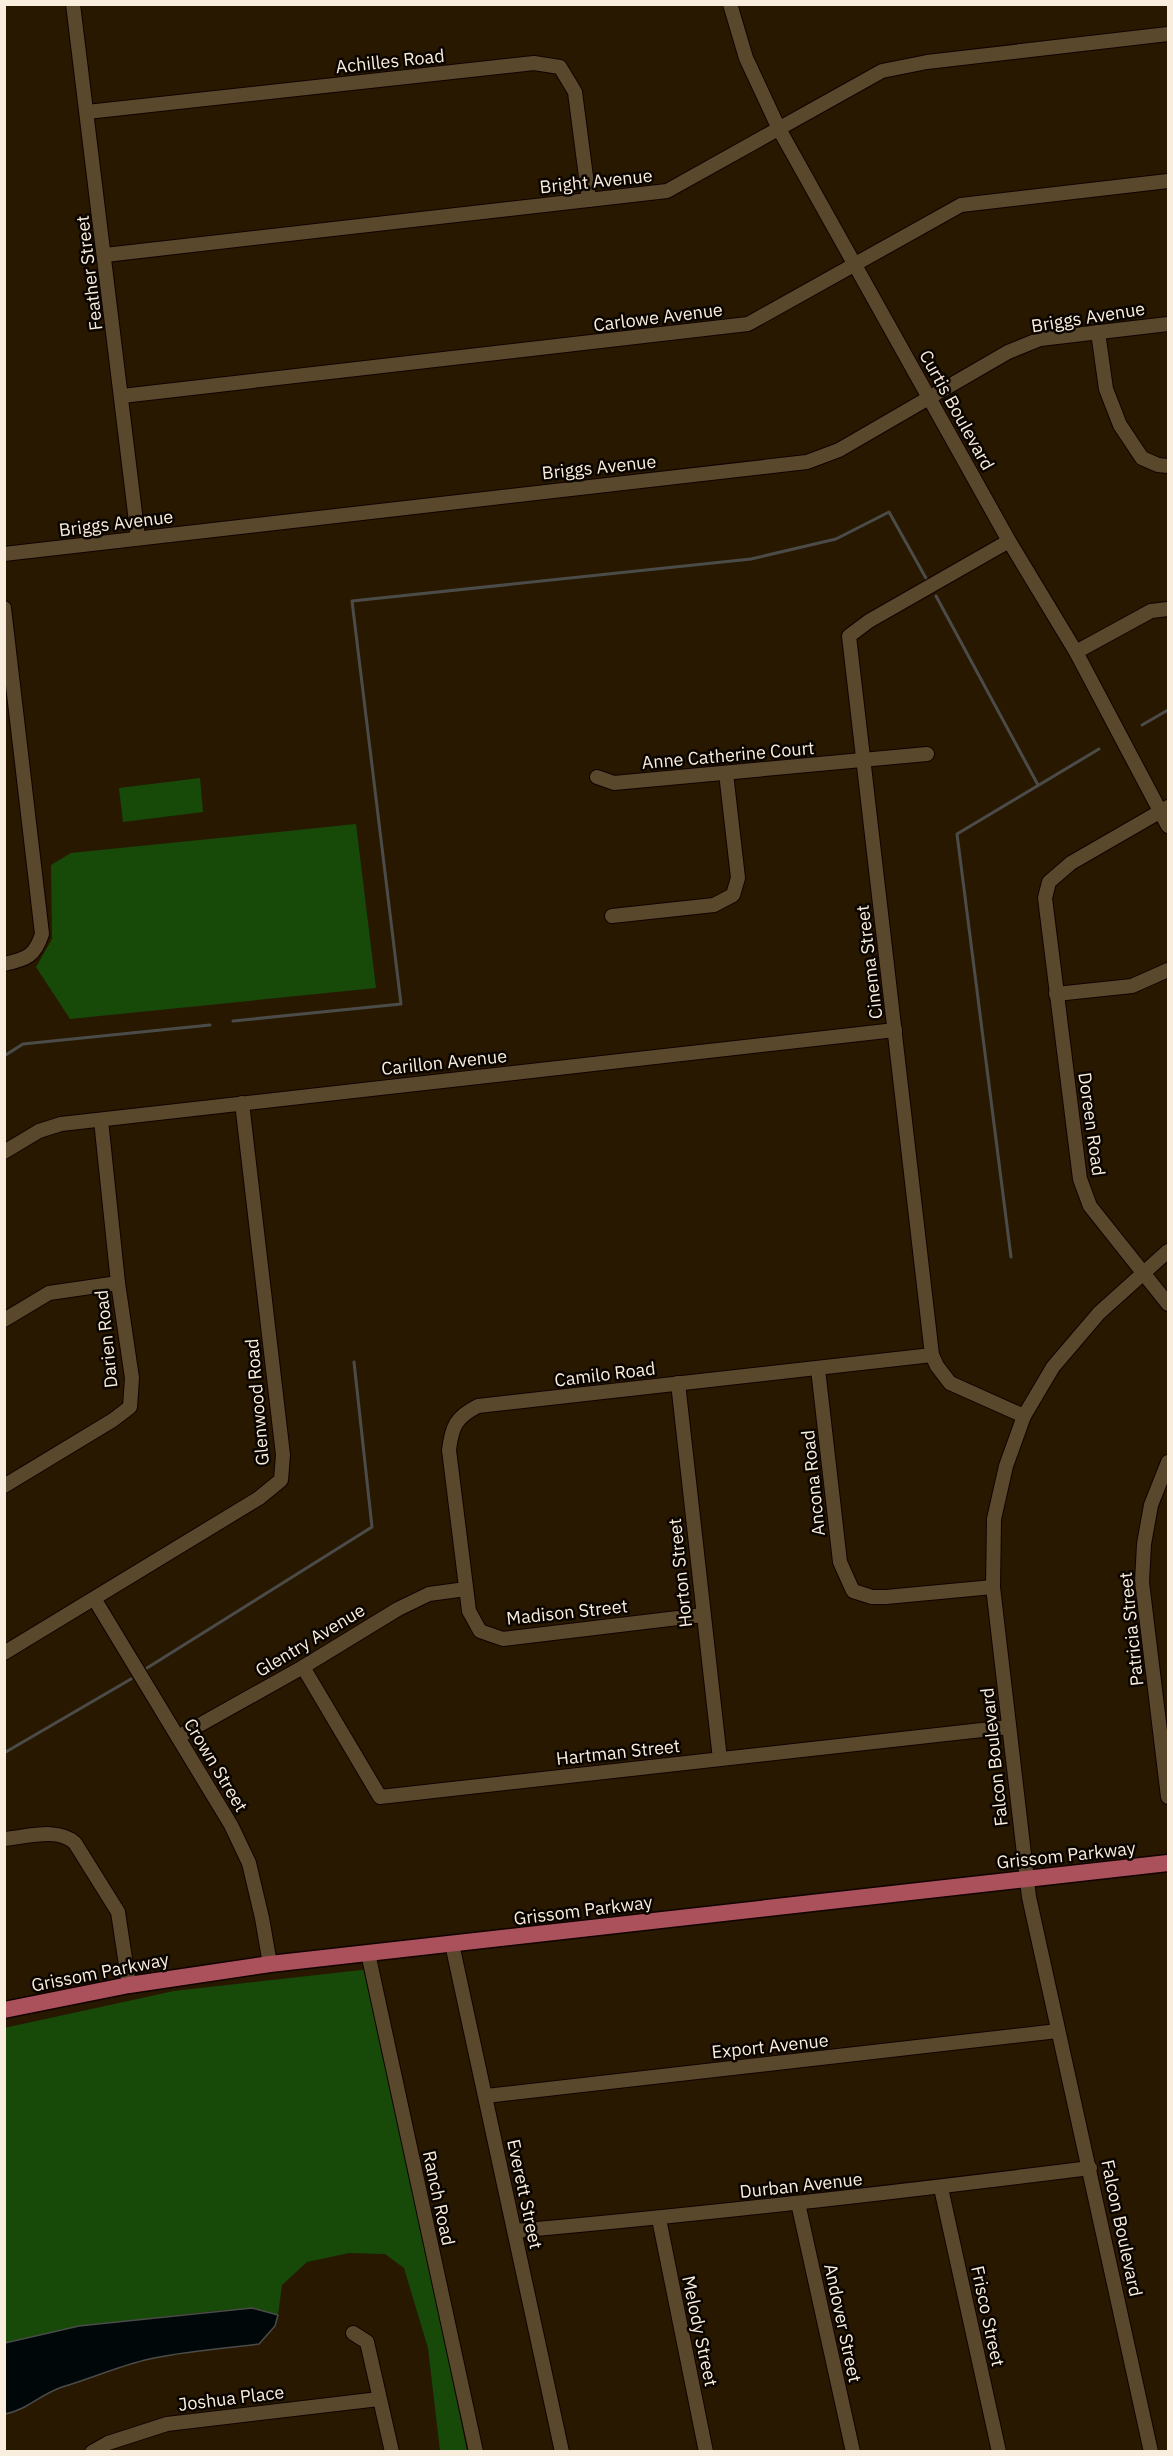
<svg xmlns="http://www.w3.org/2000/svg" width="1173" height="2456" font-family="'IBM Plex Sans',sans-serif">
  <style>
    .green { fill: #174a09 }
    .water { fill: #000709; stroke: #4b4c49; stroke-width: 1.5 }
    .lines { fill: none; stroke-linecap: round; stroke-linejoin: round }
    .stream { stroke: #4b4c49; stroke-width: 3 }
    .minor-casing { stroke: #100300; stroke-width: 16 }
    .major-casing { stroke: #100300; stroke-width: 19 }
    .minor { stroke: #5a482c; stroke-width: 14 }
    .major { stroke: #ab515c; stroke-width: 16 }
    .labels { text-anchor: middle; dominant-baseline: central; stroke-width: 5; stroke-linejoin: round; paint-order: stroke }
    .street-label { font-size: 18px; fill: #f9eede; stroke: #0b0500 }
  </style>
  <rect width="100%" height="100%" fill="#281800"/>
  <g class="green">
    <path d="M200 778 203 812 123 822 119 788Z"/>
    <path d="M356 824 376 988 70 1019 36 967 52 939 51 865 71 853Z"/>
    <path d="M370 1969 467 2451H440L428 2348 404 2268 385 2254 349 2253 307 2262 282 2285 278 2315 252 2308 214 2311 79 2326 5 2343 4 2028 174 1991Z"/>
  </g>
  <path class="water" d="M252 2308 278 2315 275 2326 259 2344C221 2349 182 2351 145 2360 117 2367 89 2379 62 2387 41 2394 27 2410 5 2414V2343L79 2326Z"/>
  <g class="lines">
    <g class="stream">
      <path d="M936 596 1038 785"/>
      <path d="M1142 725 1168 710"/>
      <path d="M233 1021 401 1004 352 601 751 559 836 539 889 512 927 580"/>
      <path d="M4 1056 23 1044 210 1025"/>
      <path d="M1011 1257 957 834 1099 749"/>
      <path d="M147 1668 372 1527 354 1362"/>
      <path d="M4 1753 131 1679"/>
    </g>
    <g class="minor-casing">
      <g id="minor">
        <path d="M73 4 138 538"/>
        <path d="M730 4 746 58 779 129 1009 541 1076 652 1168 826"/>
        <path d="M87 112 534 63 560 67 575 92 589 200"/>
        <path d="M105 255 667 191 882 71 927 62 1168 34"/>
        <path d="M1098 332 1106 389 1120 425 1142 458 1158 465 1168 466"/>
        <path d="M122 396 748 324 961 205 1168 181"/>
        <path d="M1009 541 869 621 849 636 932 1355 937 1366 950 1383 1024 1416"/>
        <path d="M4 554 807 462 839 450 1008 352 1040 339 1168 324"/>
        <path d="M4 608 42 934C35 956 27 959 4 964"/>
        <path d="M1076 652 1151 611 1168 609"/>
        <path d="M597 777 614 783 927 754"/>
        <path d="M1168 807 1071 863 1049 882 1045 898 1080 1179 1090 1206 1168 1304"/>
        <path d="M612 916 714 905 733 895 738 878 726 773"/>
        <path d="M1056 994 1132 986 1168 970"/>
        <path d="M4 1152 39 1131 61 1124 895 1030"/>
        <path d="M4 1320 49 1293 118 1283"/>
        <path d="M818 1369 840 1562 853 1591 872 1597H886L993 1587"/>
        <path d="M678 1383 720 1759"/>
        <path d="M1168 1462 1151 1505 1144 1544 1142 1582 1168 1797"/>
        <path d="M4 1486 113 1420 130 1407 132 1378 118 1283 101 1120"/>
        <path d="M95 1600 231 1825 249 1863 262 1918 270 1964"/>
        <path d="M703 1615 503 1639 480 1631 469 1611 449 1450C452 1426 456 1417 478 1406L932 1355"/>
        <path d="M4 1653 259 1498 281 1480 283 1455 242 1103"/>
        <path d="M303 1667 380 1797 1009 1727"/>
        <path d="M178 1737 303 1667 398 1609 429 1594 466 1589"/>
        <path d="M4 1839C27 1837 58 1827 75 1843L118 1912 129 1985"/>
        <path d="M452 1944 562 2452"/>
        <path d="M368 1953 476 2452"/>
        <path d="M486 2096 1058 2031"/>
        <path d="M941 2188 999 2452"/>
        <path d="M798 2203 853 2452"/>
        <path d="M659 2219 706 2452"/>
        <path d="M515 2231C707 2214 899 2192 1090 2168"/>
        <path d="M353 2333 367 2342 392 2452"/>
        <path d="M92 2452 108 2443 167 2424 379 2399"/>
        <path d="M1151 2452 1029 1897 993 1587 994 1519 1006 1466 1024 1416 1053 1367 1099 1313 1168 1251"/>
      </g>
    </g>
    <g class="major-casing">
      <path id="major" d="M4 2010 129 1985 270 1964 1168 1863"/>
    </g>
    <use href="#minor" class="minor"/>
    <use href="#major" class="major"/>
  </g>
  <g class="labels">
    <g class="street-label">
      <text transform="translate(390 61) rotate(-6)">Achilles Road</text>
      <text transform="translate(596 181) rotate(-6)">Bright Avenue</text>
      <text transform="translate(89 273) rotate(-97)">Feather Street</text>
      <text transform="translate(658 317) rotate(-7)">Carlowe Avenue</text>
      <text transform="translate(1088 317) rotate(-9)">Briggs Avenue</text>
      <text transform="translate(957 410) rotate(61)">Curtis Boulevard</text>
      <text transform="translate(599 467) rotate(-6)">Briggs Avenue</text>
      <text transform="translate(116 523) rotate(-7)">Briggs Avenue</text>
      <text transform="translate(728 755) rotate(-5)">Anne Catherine Court</text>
      <text transform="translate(869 962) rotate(-97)">Cinema Street</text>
      <text transform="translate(444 1062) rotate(-6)">Carillon Avenue</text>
      <text transform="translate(1092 1124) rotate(82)">Doreen Road</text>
      <text transform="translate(106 1339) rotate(-96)">Darien Road</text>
      <text transform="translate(605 1374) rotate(-7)">Camilo Road</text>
      <text transform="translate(257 1402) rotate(-95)">Glenwood Road</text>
      <text transform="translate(813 1483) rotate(-96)">Ancona Road</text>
      <text transform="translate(680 1573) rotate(-96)">Horton Street</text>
      <text transform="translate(567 1612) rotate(-6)">Madison Street</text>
      <text transform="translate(1131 1629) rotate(-96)">Patricia Street</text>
      <text transform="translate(310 1640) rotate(-31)">Glentry Avenue</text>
      <text transform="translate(618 1752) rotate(-6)">Hartman Street</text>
      <text transform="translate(994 1757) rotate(-96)">Falcon Boulevard</text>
      <text transform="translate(216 1765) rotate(59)">Crown Street</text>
      <text transform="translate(1066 1855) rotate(-6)">Grissom Parkway</text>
      <text transform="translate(583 1910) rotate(-7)">Grissom Parkway</text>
      <text transform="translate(100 1972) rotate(-11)">Grissom Parkway</text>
      <text transform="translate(770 2046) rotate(-6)">Export Avenue</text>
      <text transform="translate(801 2185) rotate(-6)">Durban Avenue</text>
      <text transform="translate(525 2194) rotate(78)">Everett Street</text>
      <text transform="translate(439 2198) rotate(78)">Ranch Road</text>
      <text transform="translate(1122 2228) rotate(78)">Falcon Boulevard</text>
      <text transform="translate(988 2316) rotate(78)">Frisco Street</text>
      <text transform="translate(843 2323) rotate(78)">Andover Street</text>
      <text transform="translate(700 2331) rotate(78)">Melody Street</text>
      <text transform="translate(231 2398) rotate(-7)">Joshua Place</text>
    </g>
  </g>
  <rect width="1173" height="2456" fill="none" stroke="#f9eede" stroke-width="12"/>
</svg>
